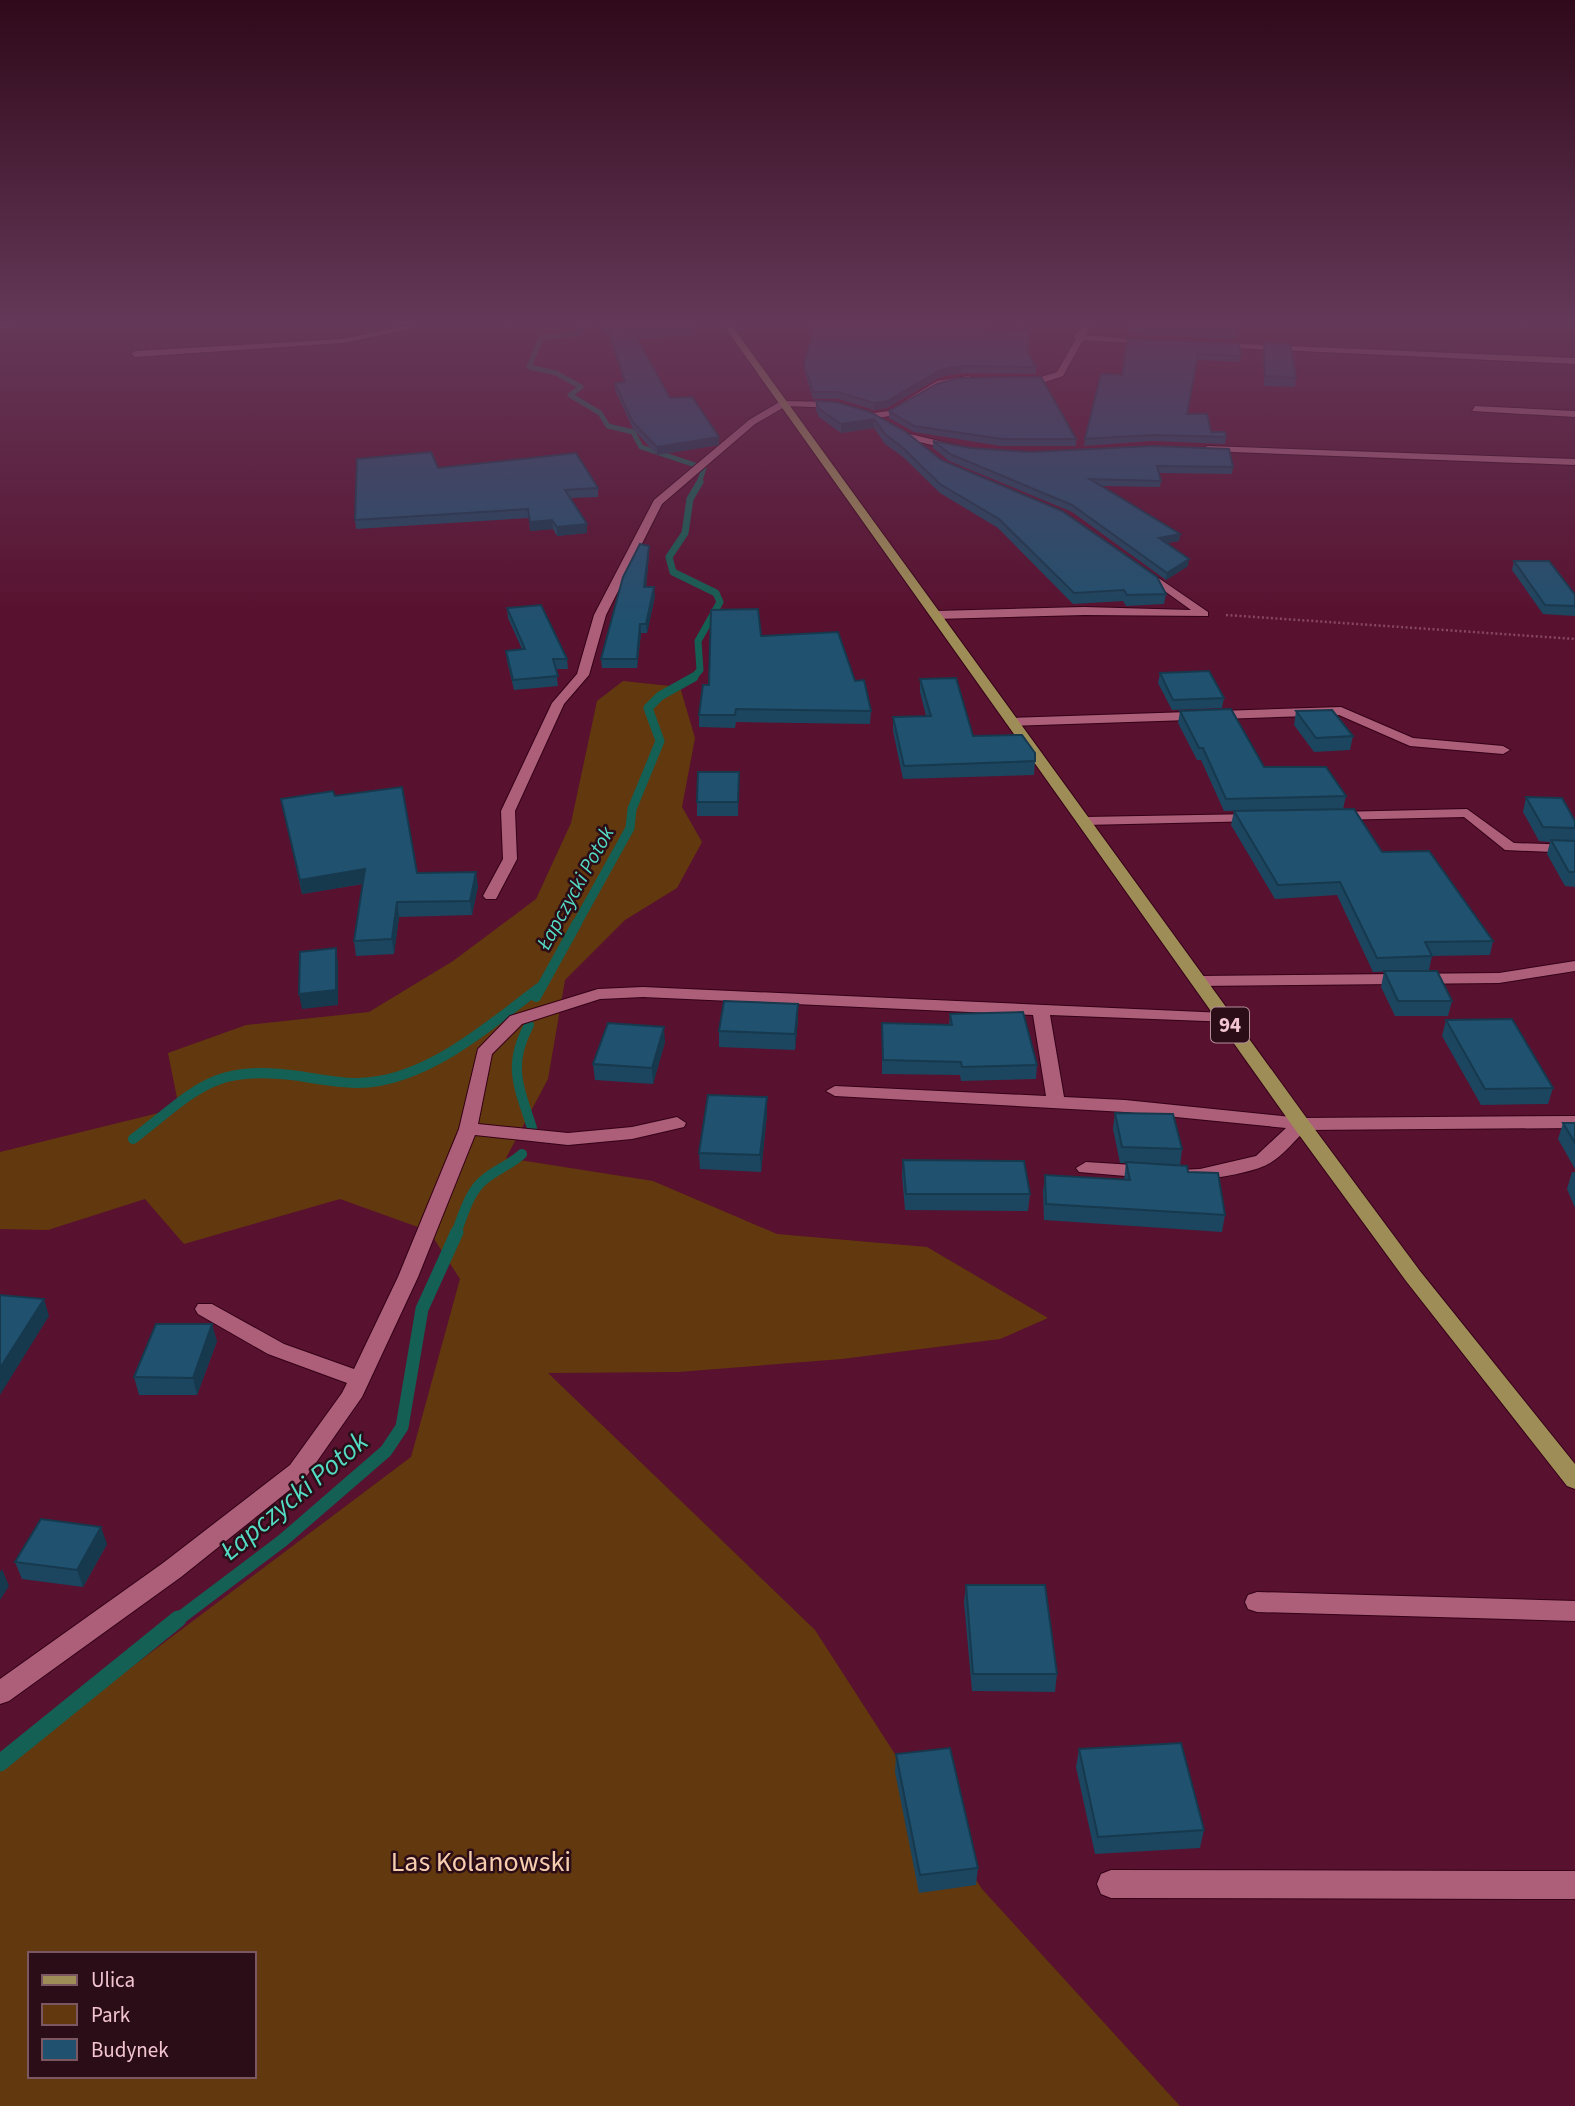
<svg xmlns="http://www.w3.org/2000/svg" width="1575" height="2106" font-family="'Source Sans 3',sans-serif">
  <style>
    .green { fill: #62380e; fill-rule: evenodd }
    .lines { fill: none; stroke-linecap: round; stroke-linejoin: round }
    .stream-far5 { stroke: #146054; stroke-width: 5 }
    .stream-far4 { stroke: #146054; stroke-width: 7 }
    .stream-far3 { stroke: #146054; stroke-width: 9 }
    .stream-far2 { stroke: #146054; stroke-width: 10 }
    .stream-far1 { stroke: #146054; stroke-width: 13 }
    .stream { stroke: #146054; stroke-width: 17 }
    .minor-casing { stroke: #340117; stroke-width: 2 }
    .major-casing { stroke: #340117; stroke-width: 2 }
    .path { stroke: #874860; stroke-width: 2.5; stroke-dasharray: 2 2.5; stroke-linecap: butt }
    .minor { fill: #ad5f79; fill-rule: evenodd }
    .major { fill: #9f8d57; fill-rule: evenodd }
    .wall { fill: #1c465f }
    .shaded-wall { fill: #16394e }
    .building { fill: #20516f; stroke: #16394e; stroke-width: 2 }
    .labels { text-anchor: middle; dominant-baseline: central; stroke-width: 5; stroke-linejoin: round; paint-order: stroke }
    .far-water-label { font-size: 21px; font-style: italic; fill: #54dbc4; stroke: #2b0d18 }
    .shield { fill: #2b0d18; stroke: #b68e9a; stroke-width: 2 }
    .shield-label { font-size: 21px; font-weight: bold; fill: #f2c5d1 }
    .near-water-label { font-size: 28px; font-style: italic; fill: #54dbc4; stroke: #2b0d18 }
    .near-park-label { font-size: 28px; fill: #f6ceaf; stroke: #2b0d18 }
  </style>
  <rect width="100%" height="100%" fill="#58112f"/>
  <path class="green" d="M623 681 680 687 695 738 682 807 702 842 677 888 625 920 565 980 548 1079 506 1158 653 1181 777 1234 927 1247 1048 1318 1000 1339 842 1359 678 1372 548 1373 815 1630 982 1889 1180 2106H0V1766L411 1457 460 1279 429 1231 340 1199 184 1244 145 1199 48 1230 0 1229V1152L179 1108 168 1053 246 1025 369 1012 453 961 536 899 571 823 597 701ZM30 1954H254V2076H30Z"/>
  <g class="lines">
    <path class="stream-far5" d="M582 326 580 333 541 338 529 367 556 373 581 387 570 395 600 413 608 426 633 432 641 447 704 468 699 483"/>
    <path class="stream-far4" d="M692 679 700 670 698 641 720 602 716 593 673 572 669 557 685 533 690 499 700 482"/>
    <path class="stream-far3" d="M576 925 630 828 632 809 660 741 648 708 660 696 694 677"/>
    <g class="stream-far2">
      <path d="M536 997 577 923"/>
      <path d="M529 1025C507 1066 519 1087 532 1128"/>
      <path d="M133 1139C198 1089 212 1064 299 1076 325 1080 353 1086 379 1081 439 1070 491 1024 539 988"/>
      <path d="M456 1233C463 1216 469 1191 485 1179 497 1169 510 1165 522 1154"/>
    </g>
    <path class="stream-far1" d="M176 1621 282 1541 386 1451 402 1427 422 1309 457 1232"/>
    <path class="stream" d="M0 1763 178 1619"/>
    <g class="minor-casing">
      <g id="minor">
        <path d="M0 326H19L0 330Z"/>
        <path d="M404 326H422L343 343 135 357 131 354 135 351 343 339Z"/>
        <path d="M1083 326H1091L1086 335 1156 342 1152 344 1083 340 1063 376 1042 383 1015 382 1018 377H1041L1057 372 1076 339 1074 337Z"/>
        <path d="M1218 343 1575 358V364L1215 347Z"/>
        <path d="M969 376 972 381 942 385 894 415 874 419 836 408 786 406 755 424 662 504 606 615 589 675 564 704 515 811 517 859 496 899H486L483 896 503 859 501 811 552 703 577 674 594 615 654 500 749 420 781 401 837 402 874 413 888 411 937 381Z"/>
        <path d="M1475 406 1575 411V417L1472 411Z"/>
        <path d="M910 434 960 446 962 448 957 451 907 439V435Z"/>
        <path d="M1208 446 1575 459V465L1205 451V447Z"/>
        <path d="M1141 566 1208 612V616L1084 615 936 619 930 615 936 611 1084 607 1191 610 1137 571 1135 569Z"/>
        <path d="M1341 707 1413 738 1503 746 1510 750 1503 754 1410 746 1339 715 1012 726 1005 722 1012 718Z"/>
        <path d="M1467 809 1514 843 1575 845V853L1505 850 1464 817 1336 820 1329 816 1336 812Z"/>
        <path d="M1255 814 1262 818 1260 821 1084 825 1077 821 1084 817Z"/>
        <path d="M1575 961V971L1499 983 1198 986 1190 981 1198 976 1499 973Z"/>
        <path d="M643 987 1225 1013 1234 1018 1231 1022 1050 1015 1064 1097 1125 1100 1301 1118 1575 1116V1128L1306 1130C1295 1140 1282 1157 1268 1164 1253 1173 1197 1183 1180 1178L1177 1174 1180 1170 1200 1169 1256 1156 1286 1128 1125 1112 835 1096 826 1091 835 1086 1046 1096 1033 1015 643 997 600 999 522 1024 492 1054 478 1124 568 1133 632 1127 677 1117 686 1123 684 1127 632 1139 568 1145 475 1135 418 1277 362 1397 306 1477 181 1577 9 1701 0 1704V1679L163 1563 290 1465 342 1393 347 1383 268 1354 198 1314 195 1309 198 1304H212L284 1344 354 1369 398 1277 459 1129 478 1049 510 1016 598 989Z"/>
        <path d="M1086 1162 1149 1166 1159 1172 1149 1178 1079 1172 1076 1168Z"/>
        <path d="M1257 1592 1575 1601V1621L1257 1612 1248 1609 1245 1602 1248 1595Z"/>
        <path d="M1111 1870 1575 1871V1899L1111 1898 1101 1894 1097 1884 1101 1874Z"/>
      </g>
    </g>
    <g class="major-casing">
      <path id="major" d="M724 326H732L1308 1120 1420 1271 1575 1464V1489L1567 1486 1406 1281 1294 1128Z"/>
    </g>
    <path class="path" d="M1226 615 1575 639"/>
    <use href="#minor" class="minor"/>
    <use href="#major" class="major"/>
  </g>
  <g class="wall">
    <path d="M602 326H692L693 335 637 339 670 398 719 445 657 455 633 429 615 390V383L624 382 609 335H605Z"/>
    <path d="M815 326H990L989 329 1028 353 1036 367V374L961 373 940 377 887 408 874 410 838 399H813L804 370V364Z"/>
    <path d="M1129 326 1237 331 1236 339 1129 334Z"/>
    <path d="M1128 339 1241 356 1240 362 1197 360 1187 414 1211 432 1226 437 1225 444 1152 441 1084 446 1085 439 1122 375Z"/>
    <path d="M1264 343 1296 378 1295 387 1264 386 1263 351Z"/>
    <path d="M816 401 870 412 941 460 1166 594 1164 604 1126 606 1123 601 1073 604 998 528 940 493 903 457 885 444 874 428 841 433 819 417 816 410Z"/>
    <path d="M889 411 1076 439V446H1001L914 432 889 418Z"/>
    <path d="M933 441 970 448 1233 467 1232 474 1159 473 1161 481 1160 487 1101 486 1180 534 1179 541 1167 543 1188 566 1166 580 1072 512 949 461 933 448Z"/>
    <path d="M438 468 598 488V497L571 498 587 533 557 536 553 529 530 531 529 518 356 529 355 520Z"/>
    <path d="M649 546V555L646 587 655 596 647 633H641L637 668H602L601 659Z"/>
    <path d="M1514 561 1575 595V616L1543 614 1512 570Z"/>
    <path d="M507 608 567 659 568 669H556L558 686 514 690 507 661 506 651 522 649 508 618Z"/>
    <path d="M761 636 855 681 871 711 870 724 736 722 735 728 699 727V715L709 685Z"/>
    <path d="M1160 673 1224 698 1222 708 1172 710 1158 683Z"/>
    <path d="M920 679 973 736 1035 761 1034 775 903 779 893 731V717L926 716 920 692Z"/>
    <path d="M1180 711 1264 767 1346 796 1343 809 1224 811 1201 760H1197L1178 723Z"/>
    <path d="M1296 711 1353 736 1350 750 1314 752 1294 725Z"/>
    <path d="M739 772 738 816H697V802Z"/>
    <path d="M335 796 417 873 478 886 472 915 399 917 394 954 356 956 354 941 363 884 302 894 281 799Z"/>
    <path d="M1526 797 1575 821V887L1565 886 1547 854 1550 842 1539 841 1523 812Z"/>
    <path d="M1234 811 1382 852 1493 941 1490 955 1432 956 1429 970 1373 972 1337 895 1275 899 1231 825Z"/>
    <path d="M1384 971 1452 1001 1448 1016H1395L1381 987Z"/>
    <path d="M798 1004V1019L795 1050 719 1047V1031Z"/>
    <path d="M950 1014 1037 1065 1036 1079 961 1081 960 1075 882 1074V1023L949 1025Z"/>
    <path d="M1446 1020 1553 1088 1548 1104 1481 1105 1442 1036Z"/>
    <path d="M665 1042 653 1084 595 1080 593 1064Z"/>
    <path d="M1115 1113 1182 1149 1180 1166 1188 1172 1225 1215 1222 1232 1044 1220 1043 1192 1045 1175 1124 1180 1126 1163H1120L1113 1129Z"/>
    <path d="M767 1114 761 1172 700 1169 699 1153Z"/>
    <path d="M1563 1123H1575V1169L1558 1139Z"/>
    <path d="M903 1160 1030 1194 1028 1211 905 1210 902 1176Z"/>
    <path d="M1572 1172H1575V1208L1567 1189Z"/>
    <path d="M217 1341 197 1395H139L134 1377Z"/>
    <path d="M107 1544 83 1587 22 1579 15 1562Z"/>
    <path d="M966 1585 1057 1674 1055 1692 972 1691 964 1602Z"/>
    <path d="M1079 1749 1204 1830 1200 1848 1095 1854 1076 1767Z"/>
    <path d="M896 1754 978 1868 976 1885 919 1893 895 1772Z"/>
  </g>
  <g class="shaded-wall">
    <path d="M693 328V335L633 339V332Z"/>
    <path d="M961 366V373L940 377 887 408 874 410V403L940 370Z"/>
    <path d="M874 419V428L841 433V424Z"/>
    <path d="M719 437V445L657 455V447Z"/>
    <path d="M552 520 553 529 530 531V522Z"/>
    <path d="M587 524V533L557 536V527Z"/>
    <path d="M1180 534 1179 541 1158 545 1159 538Z"/>
    <path d="M649 546V555L645 596 644 587Z"/>
    <path d="M1189 559 1188 566 1166 580 1167 573Z"/>
    <path d="M654 587 655 596 647 633 646 624Z"/>
    <path d="M640 624 641 633 637 668V659Z"/>
    <path d="M365 869 367 883 302 894 300 880Z"/>
    <path d="M476 872 478 886 472 915 470 901Z"/>
    <path d="M397 902 399 917 394 954 392 939Z"/>
    <path d="M336 948 338 963V1005L302 1009 299 994Z"/>
    <path d="M798 1004V1019L795 1050V1034Z"/>
    <path d="M664 1027 665 1042 653 1084 652 1068Z"/>
    <path d="M767 1097V1114L761 1172 760 1155Z"/>
    <path d="M44 1299 49 1316 0 1395V1368Z"/>
    <path d="M212 1324 217 1341 197 1395 193 1378Z"/>
    <path d="M101 1527 107 1544 83 1587 77 1570Z"/>
    <path d="M2 1569 9 1586 0 1600V1572Z"/>
  </g>
  <g class="building">
    <path d="M604 326H692L693 328 633 332 670 398 692 397 719 437 657 447 632 421 615 383 625 382 609 328H605Z"/>
    <path d="M815 326H988L987 329 1028 330V353L1036 367 961 366 940 370 887 401 874 403 838 392H813L804 364Z"/>
    <path d="M1137 326H1236L1237 331Z"/>
    <path d="M1128 339 1239 344 1241 356 1198 354 1187 414H1207L1211 432H1225L1226 437 1153 435 1085 439 1101 374 1122 375Z"/>
    <path d="M1264 343 1290 344 1296 378 1265 376Z"/>
    <path d="M1041 377 1076 439H1002L914 426 889 411 937 384 959 378Z"/>
    <path d="M816 401 836 402 870 412 906 432 941 460 1062 511 1157 577 1166 594 1127 595 1124 590 1074 593 999 519 940 484 903 448 886 435 874 419 841 424 819 409Z"/>
    <path d="M933 441 970 448 1031 452 1153 446 1229 449 1233 467 1157 466 1161 481 1090 479 1180 534 1159 538 1189 559 1167 573 1072 505 950 454Z"/>
    <path d="M431 452 438 468 576 453 598 488 565 490 587 524 557 527 552 520 530 522 528 509 355 520 357 459Z"/>
    <path d="M640 544 649 546 644 587H654L646 624H640L637 659H601L623 577Z"/>
    <path d="M1514 561H1549L1575 595V606L1545 605Z"/>
    <path d="M541 605 567 659H553L558 676 513 680 506 651 525 649 507 608Z"/>
    <path d="M758 609 761 636 838 632 855 681 864 680 871 711 736 709 735 715H699L703 685H709L711 610Z"/>
    <path d="M1209 671 1224 698 1173 700 1160 673Z"/>
    <path d="M956 678 973 736 1022 735 1035 753V761L904 766 893 717 931 716 920 679Z"/>
    <path d="M1231 709 1264 767H1326L1346 796 1226 799 1203 748H1199L1180 711Z"/>
    <path d="M1332 710 1353 736 1316 738 1296 711Z"/>
    <path d="M698 772H739L738 802H697Z"/>
    <path d="M402 787 417 873 476 872 470 901 397 902 392 939 354 941 365 869 300 880 281 799 333 791 335 796Z"/>
    <path d="M1526 797 1562 798 1575 821V828L1543 827Z"/>
    <path d="M1354 809 1382 852 1429 851 1493 941 1425 942 1432 956 1377 958 1340 882 1278 885 1234 811Z"/>
    <path d="M1551 840 1575 841V872H1569Z"/>
    <path d="M336 948V990L299 994 300 952Z"/>
    <path d="M1384 971H1437L1452 1001H1398Z"/>
    <path d="M724 1001 798 1004 795 1034 719 1031Z"/>
    <path d="M1023 1012 1037 1065 962 1067 961 1062 883 1060 882 1023 952 1025 950 1014Z"/>
    <path d="M1512 1019 1553 1088 1485 1089 1446 1020Z"/>
    <path d="M608 1023 664 1027 652 1068 593 1064Z"/>
    <path d="M708 1095 767 1097 760 1155 699 1153Z"/>
    <path d="M1115 1113 1173 1114 1182 1149 1122 1147Z"/>
    <path d="M1563 1123H1575V1143Z"/>
    <path d="M903 1160 1024 1161 1030 1194H906Z"/>
    <path d="M1126 1162 1187 1166 1188 1172 1218 1173 1225 1215 1046 1204 1045 1175 1130 1180Z"/>
    <path d="M0 1295 44 1299 0 1368Z"/>
    <path d="M156 1324H212L193 1378 134 1377Z"/>
    <path d="M41 1519 101 1527 77 1570 15 1562Z"/>
    <path d="M966 1585H1045L1057 1674H973Z"/>
    <path d="M1181 1743 1204 1830 1098 1837 1079 1749Z"/>
    <path d="M950 1748 978 1868 920 1875 896 1754Z"/>
  </g>
  <linearGradient id="sky" x2="0" y2="1"><stop stop-color="#30091a"/><stop offset="0.52" stop-color="#643858"/><stop offset="1" stop-color="#643858" stop-opacity="0"/></linearGradient>
  <rect width="1575" height="621" fill="url(#sky)"/>
  <g class="labels">
    <g class="far-water-label">
      <text transform="translate(575 888) rotate(-61)">Łapczycki Potok</text>
    </g>
    <rect class="shield" x="1211" y="1007.5" width="38" height="35" rx="5"/>
    <g class="shield-label">
      <text x="1230" y="1025">94</text>
    </g>
    <g class="near-water-label">
      <text transform="translate(294 1496) rotate(-40)">Łapczycki Potok</text>
    </g>
    <g class="near-park-label">
      <text x="481" y="1862">Las Kolanowski</text>
    </g>
  </g>
  <rect x="28" y="1952" width="228" height="126" fill="#2b0d18" stroke="#7b5762" stroke-width="2"/>
  <rect x="42" y="1975" width="35" height="10" fill="#9f8d57" stroke="#7b5762" stroke-width="2"/>
  <text x="91" y="1987" font-size="21" fill="#f2c5d1">Ulica</text>
  <rect x="42" y="2004" width="35" height="21" fill="#62380e" stroke="#7b5762" stroke-width="2"/>
  <text x="91" y="2022" font-size="21" fill="#f2c5d1">Park</text>
  <rect x="42" y="2039" width="35" height="21" fill="#20516f" stroke="#7b5762" stroke-width="2"/>
  <text x="91" y="2057" font-size="21" fill="#f2c5d1">Budynek</text>
</svg>
